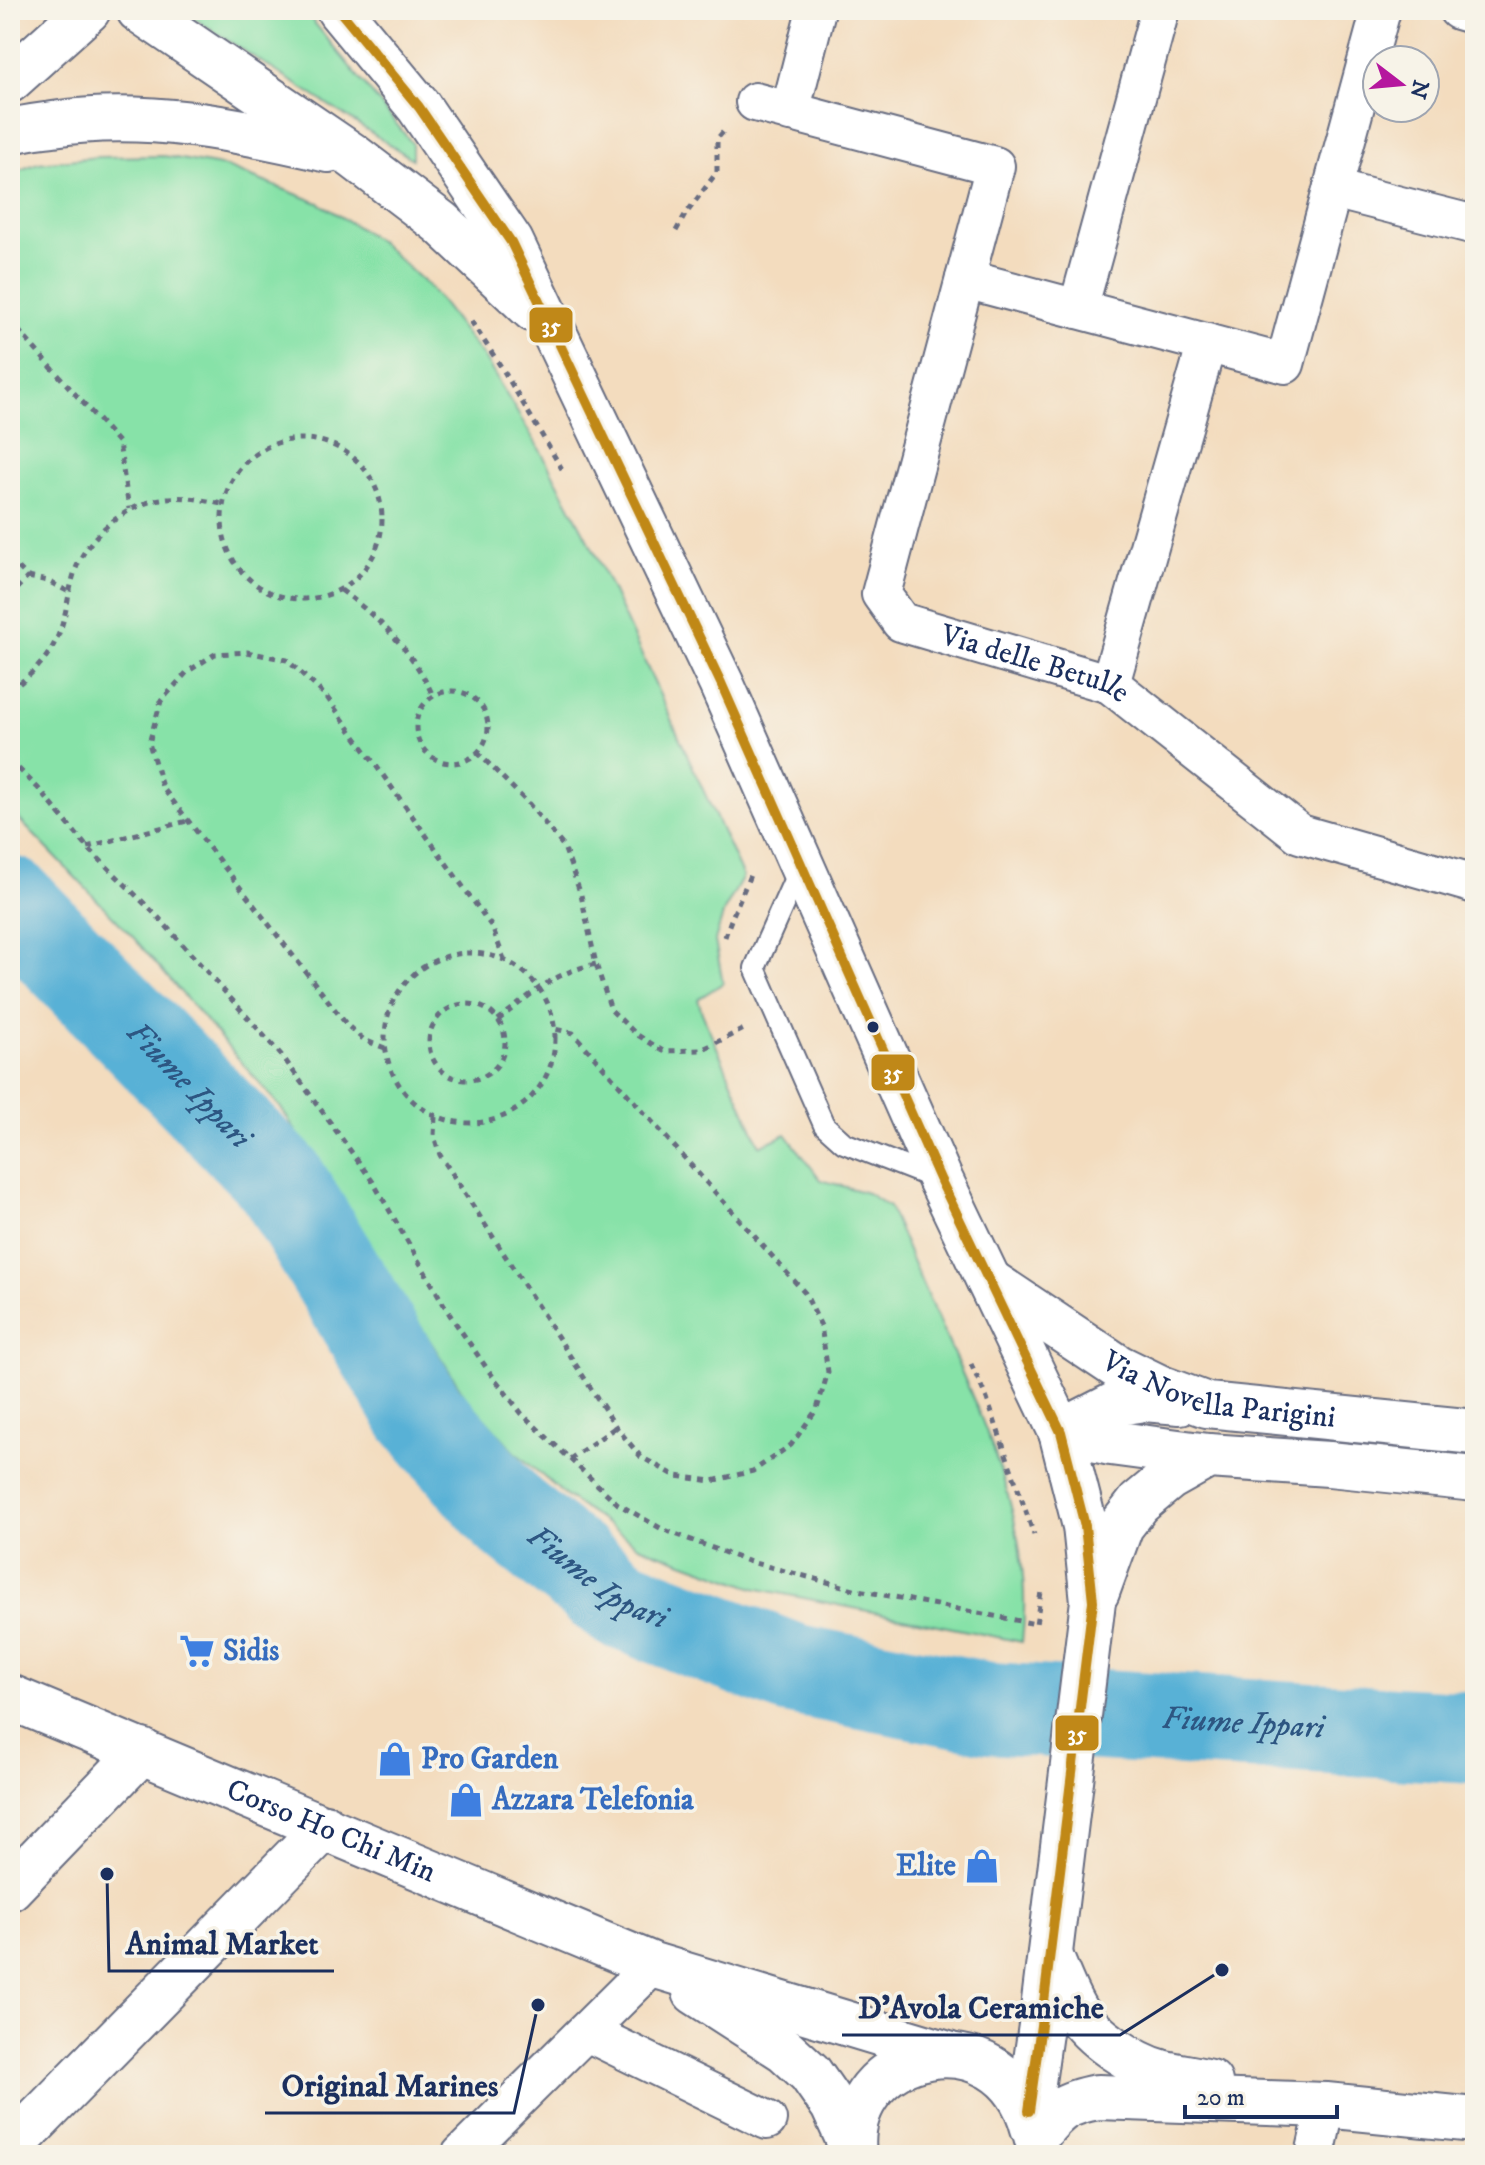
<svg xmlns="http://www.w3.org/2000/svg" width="1485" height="2165" font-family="'IM FELL DW Pica',serif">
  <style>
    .green { fill: #87e2a8; stroke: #518883; stroke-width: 2 }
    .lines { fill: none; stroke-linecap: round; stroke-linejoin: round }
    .river { stroke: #58b1d6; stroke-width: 92 }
    .lane-casing { stroke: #676c80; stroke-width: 24 }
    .street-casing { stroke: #676c80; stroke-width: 42 }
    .secondary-casing { stroke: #676c80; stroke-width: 48 }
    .path { stroke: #676c80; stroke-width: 5; stroke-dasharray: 6 6; stroke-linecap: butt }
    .lane { stroke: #fff; stroke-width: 20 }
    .street { stroke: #fff; stroke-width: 38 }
    .secondary { stroke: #fff; stroke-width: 44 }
    .bus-1-casing { stroke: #f7f3e8; stroke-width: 16 }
    .bus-1 { stroke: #c08818; stroke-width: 10 }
    .bus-dot { fill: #1b2f5e; stroke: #f7f3e8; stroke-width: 3 }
    .labels { text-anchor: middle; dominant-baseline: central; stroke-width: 7; stroke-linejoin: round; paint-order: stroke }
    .street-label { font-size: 30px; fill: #1b2f5e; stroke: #f7f3e8 }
    .shop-label { font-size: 30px; font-weight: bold; fill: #366cbe; stroke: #f7f3e8; text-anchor: start }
    .water-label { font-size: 32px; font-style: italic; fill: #2d5682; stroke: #f7f3e8 }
    .leader { fill: none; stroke: #1b2f5e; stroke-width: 3 }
    .callout-dot { fill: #1b2f5e; stroke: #f7f3e8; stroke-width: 3 }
    .callout-label { font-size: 32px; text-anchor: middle; font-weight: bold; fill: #1b2f5e; stroke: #f7f3e8; stroke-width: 7; stroke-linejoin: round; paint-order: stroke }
    .line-badge { stroke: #f7f3e8; stroke-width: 3 }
    .badge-label { font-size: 22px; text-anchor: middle; font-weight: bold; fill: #fff }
  </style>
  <rect width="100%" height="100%" fill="#f7f3e8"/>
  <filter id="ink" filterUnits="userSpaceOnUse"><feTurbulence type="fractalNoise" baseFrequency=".0125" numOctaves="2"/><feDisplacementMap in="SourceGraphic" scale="16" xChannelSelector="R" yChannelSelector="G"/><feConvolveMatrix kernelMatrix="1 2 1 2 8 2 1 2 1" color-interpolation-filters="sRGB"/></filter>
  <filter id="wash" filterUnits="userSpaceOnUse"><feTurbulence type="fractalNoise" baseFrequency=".006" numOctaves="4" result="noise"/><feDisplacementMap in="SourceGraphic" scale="32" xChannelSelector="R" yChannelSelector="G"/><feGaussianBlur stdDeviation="1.8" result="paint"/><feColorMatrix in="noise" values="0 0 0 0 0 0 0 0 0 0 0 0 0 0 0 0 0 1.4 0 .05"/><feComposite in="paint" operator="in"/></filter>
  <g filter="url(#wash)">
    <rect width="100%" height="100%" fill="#f3dcbe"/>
    <g class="green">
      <path d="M181 10H304L412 143V159Z"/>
      <path d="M164 156 226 167 319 203 379 241 430 288 485 359 543 455 596 555 743 877 724 911 715 941 723 983 698 999 702 1013 760 1146 786 1134 821 1180 867 1193 889 1207C908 1250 926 1294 946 1337 989 1433 1035 1534 1022 1642L754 1588 639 1546 567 1497 515 1452 466 1397 281 1108 133 937 10 810V174L38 163 98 157Z"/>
    </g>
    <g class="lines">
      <path class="river" id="s1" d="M10 902 280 1180 420 1412 508 1514 620 1603 792 1669 989 1708 1475 1738"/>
    </g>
  </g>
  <g filter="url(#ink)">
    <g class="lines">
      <g class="lane-casing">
        <path id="lane" d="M800 867 755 968 824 1125 844 1143 936 1179"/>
      </g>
      <g class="street-casing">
        <g id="street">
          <path d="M1458 10 1475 15"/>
          <path id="s2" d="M755 102 995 166 881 594 901 622 1110 684 1300 834 1475 884"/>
          <path d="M790 112 816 10"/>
          <path d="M1333 189 1475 225"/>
          <path d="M965 279 1078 309 1160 10"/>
          <path d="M1078 309 1285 364 1381 10"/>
          <path d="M1110 684 1207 343"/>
          <path d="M587 2032 767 2120"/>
          <path d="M461 2155 653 1965"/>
          <path d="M1315 2155 1326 2105"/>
        </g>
      </g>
      <g class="secondary-casing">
        <g id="secondary">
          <path d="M139 10 353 156 441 223 534 310"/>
          <path d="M339 10 419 107 511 242 721 683 941 1181 1061 1432 1085 1526 1093 1601 1042 2018 1029 2111"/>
          <path d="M10 80 88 10"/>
          <path d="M10 132C24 127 38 126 53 124 144 110 238 129 328 150"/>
          <path id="s3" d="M989 1281 1118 1367 1161 1388 1207 1405 1475 1432"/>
          <path d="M1061 1432 1118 1403 1144 1399 1180 1402"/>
          <path d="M1061 1432 1111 1443 1208 1456"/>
          <path d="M1097 1592 1121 1526 1139 1503 1169 1478 1208 1456 1329 1464 1475 1479"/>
          <path id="s4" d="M10 1697 653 1965 948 2054"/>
          <path d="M10 1888 142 1751"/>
          <path d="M1050 1955C1058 1974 1065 1994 1076 2012 1092 2037 1132 2064 1161 2072 1177 2076 1194 2078 1210 2082"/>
          <path d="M695 1992 785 2050 810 2073 833 2106 853 2150"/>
          <path d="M1036 2136C1058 2109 1064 2103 1098 2097L1326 2105 1475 2120"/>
          <path d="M10 2148 325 1827"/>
          <path d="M854 2155C841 2048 1002 2010 1033 2128"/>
        </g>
      </g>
      <g class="path">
        <path d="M676 231 685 215 717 172V139L723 132"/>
        <path d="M10 321 119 443 129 509"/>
        <path d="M471 321 502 368 562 469"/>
        <circle cx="302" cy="519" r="80"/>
        <path d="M10 559 28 577 10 595"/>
        <path d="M28 577 48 581 69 592"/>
        <path d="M341 590C380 619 413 651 433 696"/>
        <path d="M10 691C28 677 45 663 55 642 67 619 67 595 75 571 88 535 124 506 161 499 182 495 203 500 222 504"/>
        <circle cx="452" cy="727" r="36"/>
        <path d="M477 752 529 804 564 847 581 895 596 964 611 1010 636 1034 663 1051 701 1050 744 1029"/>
        <path d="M10 760 38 788 87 847 158 917 283 1057 373 1182 450 1315 488 1370 522 1414 618 1504 662 1529 747 1561 858 1590 1036 1624 1041 1592"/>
        <path d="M87 847 187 821"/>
        <path d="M725 937C732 914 743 894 751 872"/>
        <circle cx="470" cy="1038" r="85"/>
        <circle cx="467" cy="1042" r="38"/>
        <path d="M498 1020C532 994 552 973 596 964"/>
        <path d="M385 1048 364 1040 347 1025 162 787 149 743 161 701 187 672 215 654 247 652 287 660 326 696 492 927 504 959"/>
        <path d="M435 1117 434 1136 440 1155 616 1427 641 1457 676 1476 712 1481 753 1471 791 1445 817 1409 828 1372 821 1326 805 1293 573 1033 555 1029"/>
        <path d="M971 1364 987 1399 1034 1535"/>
        <path d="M570 1459 616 1427"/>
      </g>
      <use href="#lane" class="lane"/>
      <use href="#street" class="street"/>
      <use href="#secondary" class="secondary"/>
      <g class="bus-1-casing">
        <path id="bus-1" d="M339 10 419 107 511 242 721 683 941 1181 1061 1432 1085 1526 1093 1601 1042 2018 1029 2111"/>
      </g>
      <use href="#bus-1" class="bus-1"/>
    </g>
  </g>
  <defs>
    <g id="supermarket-bare" transform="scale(2.76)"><path d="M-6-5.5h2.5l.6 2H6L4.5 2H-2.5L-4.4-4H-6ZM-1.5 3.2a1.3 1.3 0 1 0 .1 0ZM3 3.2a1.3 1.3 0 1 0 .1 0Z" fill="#3f7fe0" stroke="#f7f3e8" stroke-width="2.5" paint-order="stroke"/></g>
    <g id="shop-bare" transform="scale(2.76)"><path d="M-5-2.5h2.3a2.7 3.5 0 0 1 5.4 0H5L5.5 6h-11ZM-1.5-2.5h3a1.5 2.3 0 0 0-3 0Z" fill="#3f7fe0" stroke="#f7f3e8" stroke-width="2.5" paint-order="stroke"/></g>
  </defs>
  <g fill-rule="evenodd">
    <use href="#supermarket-bare" x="197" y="1651"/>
    <use href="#shop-bare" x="395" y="1759"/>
    <use href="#shop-bare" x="466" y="1800"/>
    <use href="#shop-bare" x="982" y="1866"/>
  </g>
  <circle class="bus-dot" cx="873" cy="1027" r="7"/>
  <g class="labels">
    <g class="street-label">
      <text stroke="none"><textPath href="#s2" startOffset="866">Via delle Betulle</textPath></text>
      <text stroke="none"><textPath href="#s3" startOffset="260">Via Novella Parigini</textPath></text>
      <text stroke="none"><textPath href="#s4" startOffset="348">Corso Ho Chi Min</textPath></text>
    </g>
    <g class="shop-label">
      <text x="223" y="1651">Sidis</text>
      <text x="421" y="1759">Pro Garden</text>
      <text x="492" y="1800">Azzara Telefonia</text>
      <text x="956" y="1866" text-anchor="end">Elite</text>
    </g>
    <g class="water-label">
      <text stroke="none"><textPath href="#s1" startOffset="256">Fiume Ippari</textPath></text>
      <text stroke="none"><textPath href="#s1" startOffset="904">Fiume Ippari</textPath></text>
      <text stroke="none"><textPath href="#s1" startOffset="1576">Fiume Ippari</textPath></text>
    </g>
  </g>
  <path class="leader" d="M107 1874L109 1971H334M1222 1970L1120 2035H842M538 2005L514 2113H265"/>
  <g class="callout-dot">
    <circle cx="107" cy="1874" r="8"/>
    <circle cx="1222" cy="1970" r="8"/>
    <circle cx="538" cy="2005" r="8"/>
  </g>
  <g class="callout-label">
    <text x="222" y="1954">Animal Market</text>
    <text x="981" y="2018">D'Avola Ceramiche</text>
    <text x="390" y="2096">Original Marines</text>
  </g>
  <g class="line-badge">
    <rect x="528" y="306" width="46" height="38" rx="8" fill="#c08818"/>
    <rect x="870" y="1053" width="46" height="39" rx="8" fill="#c08818"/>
    <rect x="1054" y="1714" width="46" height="38" rx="8" fill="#c08818"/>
  </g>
  <g class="badge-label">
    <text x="551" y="333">35</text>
    <text x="893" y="1080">35</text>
    <text x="1077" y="1741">35</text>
  </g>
  <rect width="1485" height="2165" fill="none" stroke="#f7f3e8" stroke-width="40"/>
  <g transform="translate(1401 84) rotate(106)"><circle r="38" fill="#f7f3e8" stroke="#9fa5b1" stroke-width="2"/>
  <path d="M0-6L14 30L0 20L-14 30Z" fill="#b5179e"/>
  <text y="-12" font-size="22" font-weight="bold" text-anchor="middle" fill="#1b2f5e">N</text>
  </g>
  <path d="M1185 2105v12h152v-12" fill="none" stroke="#1b2f5e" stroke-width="4"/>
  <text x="1197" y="2105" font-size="24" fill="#1b2f5e" stroke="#f7f3e8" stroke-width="6" paint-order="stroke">20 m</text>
</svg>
